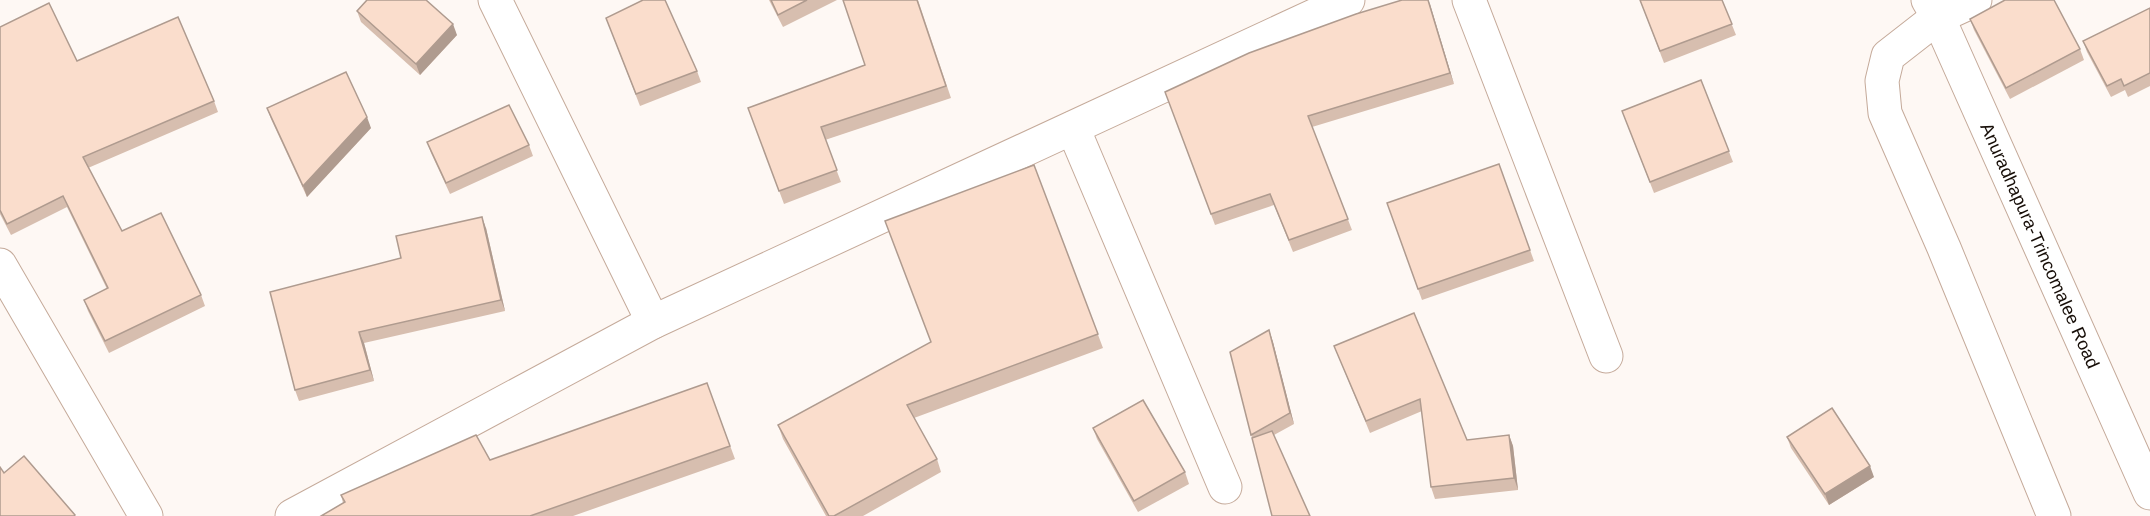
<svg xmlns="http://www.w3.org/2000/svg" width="2150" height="516" font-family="Arial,sans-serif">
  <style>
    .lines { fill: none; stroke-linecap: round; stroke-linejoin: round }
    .minor-casing { stroke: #c5aa9a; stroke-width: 35 }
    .highway-casing { stroke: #c5aa9a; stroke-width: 35 }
    .minor { stroke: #fff; stroke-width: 33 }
    .highway { stroke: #fff; stroke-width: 33 }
    .wall { fill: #d7beaf }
    .shaded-wall { fill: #af9b8f }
    .building { fill: #faddcc; stroke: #af9b8f; stroke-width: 1.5 }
    .labels { text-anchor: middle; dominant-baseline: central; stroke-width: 4.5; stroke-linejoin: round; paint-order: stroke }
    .street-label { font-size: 18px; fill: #170e08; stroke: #fef8f4 }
  </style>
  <rect width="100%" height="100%" fill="#fef8f4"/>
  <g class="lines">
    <g class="minor-casing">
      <g id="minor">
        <path d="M495 0 653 322"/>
        <path d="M1469 0 1606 356"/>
        <path d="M1975 0 1938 17 1888 56 1882 81 1885 113 1944 248 2054 516"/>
        <path d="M1073 128 1225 487"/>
        <path d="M0 265 146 516"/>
        <path d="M292 516 653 322 1348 0"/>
      </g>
    </g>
    <g class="highway-casing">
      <g id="highway">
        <path id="s1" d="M1928 0 1938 17 2150 493"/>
      </g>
    </g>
    <use href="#minor" class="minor"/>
    <use href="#highway" class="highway"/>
  </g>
  <g class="wall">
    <path d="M769 0H837L783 27Z"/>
    <path d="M918 0 951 98 825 140 841 182 784 204 748 108 865 65Z"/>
    <path d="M1428 0 1454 84 1312 127 1352 230 1293 252 1274 205 1215 225 1165 92Z"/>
    <path d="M1640 0H1722L1736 35 1664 63Z"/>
    <path d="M2150 8V86L2128 97 2125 90 2111 97 2087 52 2083 41Z"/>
    <path d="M357 11 457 35 420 75 361 22Z"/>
    <path d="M606 18 697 71 701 82 640 106Z"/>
    <path d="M1970 19 2080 49 2084 60 2010 99 1974 30Z"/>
    <path d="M0 27 77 61 214 101 218 112 88 168 122 231 201 295 205 306 109 353 88 311 84 300 107 289 67 207 11 235 0 214Z"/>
    <path d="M1701 80 1733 162 1654 193 1622 111Z"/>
    <path d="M267 108 371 128 307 197 271 119Z"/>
    <path d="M427 142 529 145 533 156 450 194 431 153Z"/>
    <path d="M1499 164 1534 261 1422 300 1387 203Z"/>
    <path d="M1034 165 1103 348 914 418 937 459 941 472 863 516H826L783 439 778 425 931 343Z"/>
    <path d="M486 228 505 311 364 343 374 381 299 401 295 390 401 258Z"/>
    <path d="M1414 313 1467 440 1509 435 1513 446 1518 490 1435 499 1431 487 1422 411 1370 433 1334 346Z"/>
    <path d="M1269 330 1273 342 1294 424 1274 435 1272 516 1230 352Z"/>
    <path d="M707 383 735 459 573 516H321L343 503 341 495 490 460Z"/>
    <path d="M1093 428 1185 472 1189 484 1138 512 1097 439Z"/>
    <path d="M1787 437 1874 477 1829 505 1791 448Z"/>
  </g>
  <g class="shaded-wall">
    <path d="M1428 0 1430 4 1454 84 1450 73Z"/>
    <path d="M453 24 457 35 420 75 416 64Z"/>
    <path d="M367 117 371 128 307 197 303 186Z"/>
    <path d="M482 217 486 228 505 311 501 300Z"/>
    <path d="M1269 330 1273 342 1294 424 1290 413Z"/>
    <path d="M359 332 364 343 374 381 370 370Z"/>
    <path d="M1509 435 1513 446 1518 490 1514 478Z"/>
    <path d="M1870 466 1874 477 1829 505 1825 494Z"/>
  </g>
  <g class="building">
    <path d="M367 0H426L453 24 416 64 357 11Z"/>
    <path d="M643 0H665L697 71 636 94 606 18Z"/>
    <path d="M771 0H807L778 15Z"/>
    <path d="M843 0H917L946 86 821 127 837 170 779 191 748 108 865 65Z"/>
    <path d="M1402 0H1428L1450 73 1308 116 1348 219 1289 240 1270 194 1211 214 1165 92 1249 53 1356 14Z"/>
    <path d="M1640 0H1722L1732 24 1660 51Z"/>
    <path d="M2005 0H2054L2080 49 2006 88 1970 19Z"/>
    <path d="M49 3 77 61 178 17 214 101 83 157 122 231 161 213 201 295 105 341 84 300 108 288 63 196 7 224 0 210V27Z"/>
    <path d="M2150 8V73L2124 86 2121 79 2107 86 2083 41Z"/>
    <path d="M346 72 367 117 303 186 267 108Z"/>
    <path d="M1701 80 1729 151 1650 182 1622 111Z"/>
    <path d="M509 105 529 145 446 183 427 142Z"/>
    <path d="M1499 164 1530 250 1418 289 1387 203Z"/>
    <path d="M1034 165 1098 334 907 405 937 459 834 516H829L778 425 931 342 885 221Z"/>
    <path d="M482 217 501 300 359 332 370 370 295 390 270 292 401 258 396 236Z"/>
    <path d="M1414 313 1467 440 1509 435 1514 478 1431 487 1420 399 1366 421 1334 346Z"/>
    <path d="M1269 330 1290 413 1251 435 1230 352Z"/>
    <path d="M707 383 730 446 530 516H321L345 502 341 495 476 435 490 460Z"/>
    <path d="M1143 400 1185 472 1134 501 1093 428Z"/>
    <path d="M1832 408 1870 466 1825 494 1787 437Z"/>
    <path d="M1272 431 1310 516H1272L1252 438Z"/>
    <path d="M24 456 75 515 74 516H0V467L4 473Z"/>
  </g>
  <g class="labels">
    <g class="street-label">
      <text stroke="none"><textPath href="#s1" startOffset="270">Anuradhapura-Trincomalee Road</textPath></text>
    </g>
  </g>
</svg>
